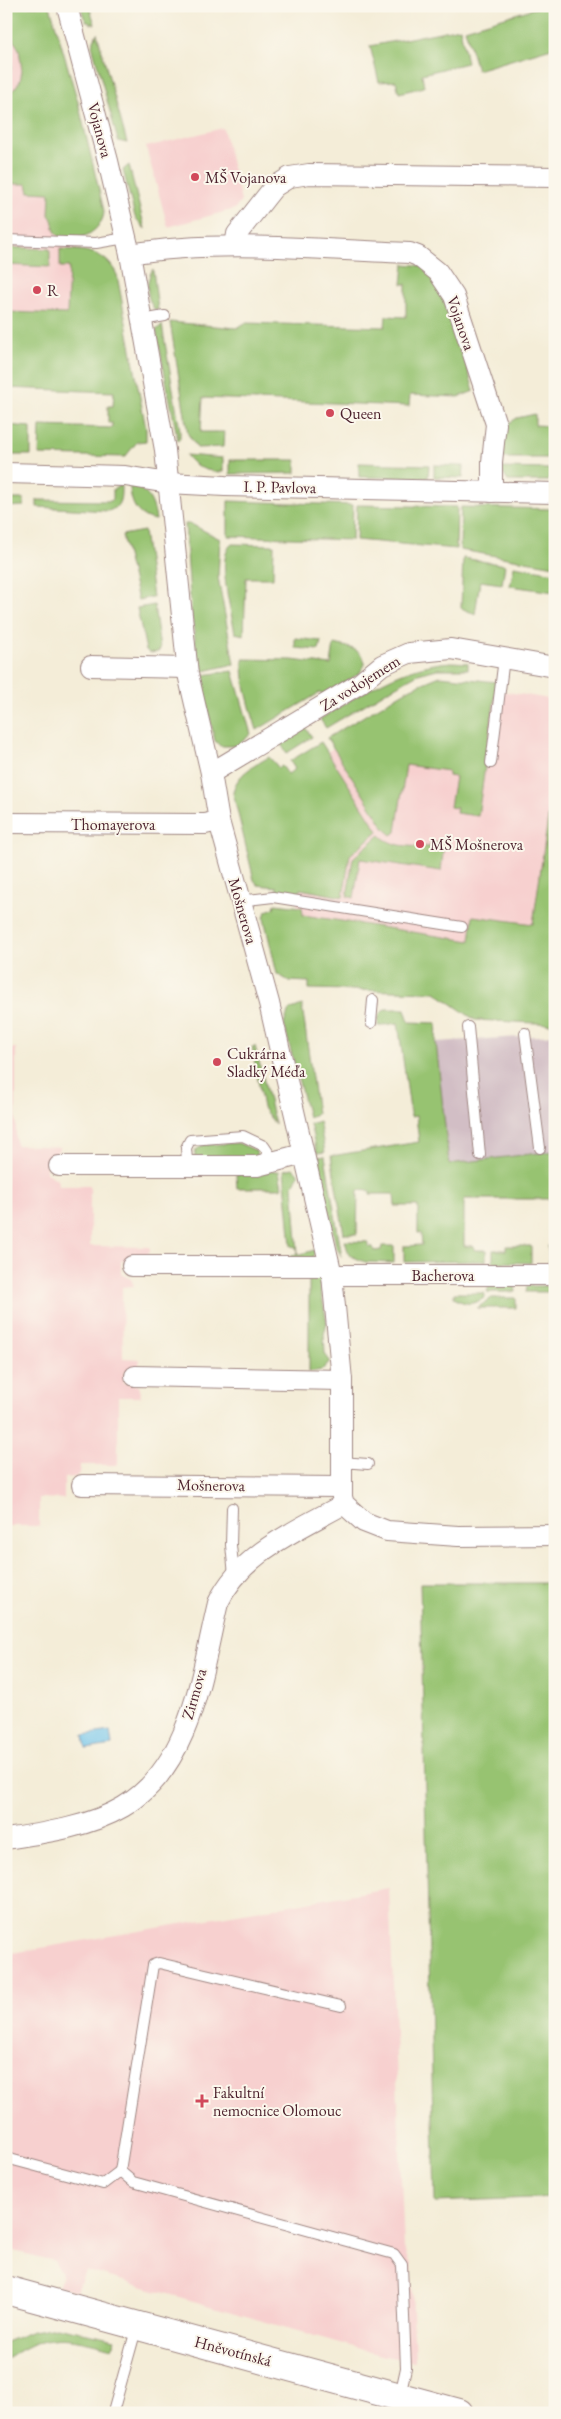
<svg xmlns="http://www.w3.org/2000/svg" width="561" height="2419" font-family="'EB Garamond',serif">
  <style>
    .built { fill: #f7d0cf }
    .industrial { fill: #d2bec5 }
    .green { fill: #97c371; stroke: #70714e }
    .water { fill: #6dc3ea; stroke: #5c718a }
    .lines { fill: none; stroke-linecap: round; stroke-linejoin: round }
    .lane-casing { stroke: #9f8682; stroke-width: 12 }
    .street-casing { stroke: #9f8682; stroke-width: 22 }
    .secondary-casing { stroke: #9f8682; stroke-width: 30 }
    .lane { stroke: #fff; stroke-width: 10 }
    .street { stroke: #fff; stroke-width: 20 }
    .secondary { stroke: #fff; stroke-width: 28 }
    .poi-dot { fill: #d1495b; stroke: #fbf7ec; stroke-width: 2 }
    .labels { text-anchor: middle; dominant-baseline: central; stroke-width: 4; stroke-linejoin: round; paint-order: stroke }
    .street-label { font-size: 16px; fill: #4a1f2b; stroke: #fbf7ec }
    .poi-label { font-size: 16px; fill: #4a1f2b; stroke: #fbf7ec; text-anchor: start }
  </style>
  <rect width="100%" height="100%" fill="#fbf7ec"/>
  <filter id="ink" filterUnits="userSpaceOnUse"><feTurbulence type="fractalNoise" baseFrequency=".02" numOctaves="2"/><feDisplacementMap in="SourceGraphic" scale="10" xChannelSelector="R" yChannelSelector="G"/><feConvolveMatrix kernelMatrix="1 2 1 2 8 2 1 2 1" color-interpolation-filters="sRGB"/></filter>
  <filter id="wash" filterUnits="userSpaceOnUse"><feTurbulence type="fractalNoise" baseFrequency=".0096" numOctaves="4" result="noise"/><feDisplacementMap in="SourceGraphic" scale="20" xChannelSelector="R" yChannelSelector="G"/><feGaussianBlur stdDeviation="1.12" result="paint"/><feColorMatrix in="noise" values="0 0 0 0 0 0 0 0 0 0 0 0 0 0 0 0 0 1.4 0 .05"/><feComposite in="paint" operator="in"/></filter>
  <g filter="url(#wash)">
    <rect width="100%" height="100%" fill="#f4edd8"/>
    <g class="built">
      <path d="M6 6H20L100 345 6 342Z"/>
      <path d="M223 128 241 201 235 209 168 227 146 147Z"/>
      <path d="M441 681 555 700V977L310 968 297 901 300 769Z"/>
      <path d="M16 1048V1145L60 1147 55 1156 46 1160V1173L57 1179 59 1186H90V1246L150 1247V1251L144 1258 121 1261V1274L131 1279 134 1286 122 1287 123 1358 140 1359 138 1368 133 1371H124V1383L138 1385 141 1397H118V1465H80V1472L76 1477 64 1478V1499L39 1498V1526H6V1049Z"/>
      <path d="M389 1888 404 2248 411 2264 415 2361 385 2356 85 2270 77 2292 58 2287 62 2274 54 2261 6 2249V1954Z"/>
    </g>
    <path class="industrial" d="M555 1035V1151L449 1164 436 1042Z"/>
    <g class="green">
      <path d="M6 6H50L78 102 104 211C104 230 77 246 59 236 52 231 55 221 49 215L50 193 29 192 27 184H6V100L20 81 22 71 19 49 6 28Z"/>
      <path d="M81 6H89L95 24C84 24 83 15 81 6Z"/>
      <path d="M542 6H547L555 32V47L477 70 465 29Z"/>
      <path d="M460 28 467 63 422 74 424 87 399 93 396 81 379 82 370 46Z"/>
      <path d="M97 33 127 143 118 141 92 45Z"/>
      <path d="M6 44C13 59 13 68 6 83Z"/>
      <path d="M129 165 145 229 135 217 123 170Z"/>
      <path d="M6 247 50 249V267L6 265Z"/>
      <path d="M60 249C83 250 106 250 117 275L146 429V441L137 442 125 457 39 455 40 426 112 428V423H108V406H113L114 392 6 388V312L67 314 69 267H60Z"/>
      <path d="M404 264 426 266 448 301 474 391 459 397 410 395 409 406 203 398 201 432H224L223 447 197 448 188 434 170 322 237 328 245 323 385 327 386 316 406 317V284H402Z"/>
      <path d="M153 269 158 310H155C146 299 145 281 153 269Z"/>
      <path d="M162 325 180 430V438L178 441 156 330Z"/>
      <path d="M535 414V425L551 426 550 448H555V458H499L503 427 517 418Z"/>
      <path d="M6 425 31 427V455H6Z"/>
      <path d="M186 455 223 458V472C208 472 195 468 186 455Z"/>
      <path d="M230 460H296V473L230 474Z"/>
      <path d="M359 463 429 465 428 478 359 477Z"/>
      <path d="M434 465 464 466 463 478 434 477Z"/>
      <path d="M499 468 552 469 548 481H508Z"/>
      <path d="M121 485C121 497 122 507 108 511L37 507V500L111 501 113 499V489Z"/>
      <path d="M130 485C148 489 154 503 156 520 137 518 130 503 130 485Z"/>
      <path d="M6 499H24V506L6 507Z"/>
      <path d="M228 501 353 505 352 540 228 536Z"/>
      <path d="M357 505 457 507 456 549 356 540Z"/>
      <path d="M461 507 555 509V566L460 550Z"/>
      <path d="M185 524H191L220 539 218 577 234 664 200 672 191 611Z"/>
      <path d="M144 531 153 597 138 600 122 535Z"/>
      <path d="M232 544 274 545 273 578H246L244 635 235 633C232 615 215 555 232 544Z"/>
      <path d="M463 558 505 565 502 584 480 581 475 614 461 608Z"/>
      <path d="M514 566 555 573 554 592 510 586Z"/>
      <path d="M154 605 160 649 158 652 149 653 146 650 137 608Z"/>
      <path d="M295 638 321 641 319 650 295 648Z"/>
      <path d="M334 644C348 647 361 648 365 663L360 673 323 696 321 692 257 730C250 707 242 683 243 659L292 660 331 665Z"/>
      <path d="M452 662 468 663V669H437L418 674 389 690 326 728 320 719C363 693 401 665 452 662Z"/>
      <path d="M233 671 251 734 237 746H220L215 741 201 680 202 675Z"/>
      <path d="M440 676 497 682 478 816 456 813 457 808 450 807 455 777 448 776V771L406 765 396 832 392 835 385 829 327 738 411 688Z"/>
      <path d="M305 727 312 737 287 753 280 743Z"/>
      <path d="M321 742 378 831 350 855 343 897 300 889 299 896 277 893V887L258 885 254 880 233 793C236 774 254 766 269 757L279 768 282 766 288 774 295 769 290 761Z"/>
      <path d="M551 797H555V1024L475 1020 435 992 309 989V982L289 981 277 974 264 918 266 911 274 908 275 904 302 907 303 915 470 941 473 916 533 924Z"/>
      <path d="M380 835C392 848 412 846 430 847L431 842 444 844 441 871 360 859 354 898 347 896 353 858Z"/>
      <path d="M302 1005 317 1114 308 1117 284 1024 289 1010Z"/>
      <path d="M385 1009H405L409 1022 437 1023 436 1042 449 1164 555 1151V1199H464V1246H474V1250H486V1261L404 1262V1246L422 1245 421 1233H418V1206H395L394 1194H370V1191L358 1190 357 1234H344L331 1156 419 1142 416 1116 411 1117 398 1023 378 1026 379 1015Z"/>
      <path d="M255 1046 275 1124 263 1108 252 1047Z"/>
      <path d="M319 1121 325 1152 317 1153 310 1124Z"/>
      <path d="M238 1143 255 1150 259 1157 194 1159 196 1150 203 1145Z"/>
      <path d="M325 1156 342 1257 336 1247 318 1157Z"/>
      <path d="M293 1168 299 1174 293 1185 298 1255 314 1250 315 1252 312 1259 291 1262V1255H297L296 1247 291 1246 284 1170Z"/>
      <path d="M279 1171 282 1188H237L236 1174Z"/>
      <path d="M345 1241 368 1242V1246L373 1247 374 1251 381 1250 382 1246H394V1263L365 1262 349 1255Z"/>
      <path d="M506 1246H531V1263L493 1262V1250H506Z"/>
      <path d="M548 1246H555V1262H549Z"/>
      <path d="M309 1274 321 1280 320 1287 327 1322 324 1334 325 1354 330 1361 322 1370 309 1372Z"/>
      <path d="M489 1286H515L516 1292H487Z"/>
      <path d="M527 1286H551L555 1292H526Z"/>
      <path d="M454 1293H484V1298C473 1305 466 1305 454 1298Z"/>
      <path d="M492 1298H516V1308H477Z"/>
      <path d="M420 1583H555V2197L435 2202Z"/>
      <path d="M56 2327 116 2339 112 2348C66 2336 47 2331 6 2359V2342L33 2331Z"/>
    </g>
    <path class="water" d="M110 1731 112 1745 86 1749 84 1735Z"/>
  </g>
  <g filter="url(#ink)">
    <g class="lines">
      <g class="lane-casing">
        <g id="lane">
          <path d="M6 240 96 243 126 238"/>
          <path d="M142 320 165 316"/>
          <path d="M491 763 504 658"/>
          <path d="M240 901 273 897 462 927"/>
          <path d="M371 1023 373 1000"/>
          <path d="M468 1027 480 1155"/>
          <path d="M525 1033 540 1148"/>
          <path d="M187 1160 186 1148 190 1140 243 1136 264 1146 274 1161"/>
          <path d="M341 1462 368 1464"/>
          <path d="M232 1508 231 1545 234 1575"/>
          <path d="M341 2006 159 1963 153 1965 120 2171 133 2182 394 2254 402 2265 406 2368 400 2395"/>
          <path d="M6 2158 103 2184 120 2171"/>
          <path d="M113 2412 137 2326"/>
        </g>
      </g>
      <g class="street-casing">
        <g id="street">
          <path d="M67 6 108 161 130 254 165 450 188 674 211 773 219 821 269 1003 332 1275 342 1380V1497L344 1504 364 1522 387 1531 458 1536 555 1535"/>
          <path d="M235 246 237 234 274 187 290 177 309 174 554 177"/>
          <path d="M130 254C222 239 318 250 410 253L418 256 438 272 454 296 496 424 492 462V492"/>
          <path d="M6 473 125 476 168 483 225 486 555 493"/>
          <path d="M91 666 187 668"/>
          <path d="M211 773 359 684 382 665 409 653 451 649 555 667"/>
          <path d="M6 823 205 824 219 821"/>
          <path d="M59 1166H257L303 1154"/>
          <path d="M132 1266H329"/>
          <path d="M332 1275H555"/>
          <path d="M135 1376 342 1380"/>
          <path d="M82 1485 340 1487"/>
          <path d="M6 1839C45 1833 89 1827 123 1807 192 1766 201 1673 218 1603 242 1552 298 1530 344 1504"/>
        </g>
      </g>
      <g class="secondary-casing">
        <path id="secondary" d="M6 2290 459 2413"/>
      </g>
      <use href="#lane" class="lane"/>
      <use href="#street" class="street"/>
      <use href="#secondary" class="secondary"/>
    </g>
  </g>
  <g class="poi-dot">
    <circle cx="195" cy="177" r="5"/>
    <circle cx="37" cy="290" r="5"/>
    <circle cx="330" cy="413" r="5"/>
    <circle cx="420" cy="844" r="5"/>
    <circle cx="217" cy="1062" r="5"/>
    <path d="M199.5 2093.5h5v5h5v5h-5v5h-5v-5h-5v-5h5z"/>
  </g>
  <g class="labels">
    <g class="street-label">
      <text transform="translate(100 130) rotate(75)">Vojanova</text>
      <text transform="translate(461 323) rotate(71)">Vojanova</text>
      <text transform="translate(280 487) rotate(1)">I. P. Pavlova</text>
      <text transform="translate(360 683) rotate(-32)">Za vodojemem</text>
      <text x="113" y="824">Thomayerova</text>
      <text transform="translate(243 911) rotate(74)">Mošnerova</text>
      <text x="443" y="1275">Bacherova</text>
      <text transform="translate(211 1485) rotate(1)">Mošnerova</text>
      <text transform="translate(194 1694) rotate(-74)">Zirmova</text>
      <text transform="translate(233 2351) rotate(15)">Hněvotínská</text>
    </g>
    <g class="poi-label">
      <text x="205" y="177">MŠ Vojanova</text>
      <text x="47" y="290">R</text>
      <text x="340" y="413">Queen</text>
      <text x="430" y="844">MŠ Mošnerova</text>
      <text x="227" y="1053">Cukrárna<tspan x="227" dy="18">Sladký Méďa</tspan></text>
      <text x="213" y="2092">Fakultní<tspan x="213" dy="18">nemocnice Olomouc</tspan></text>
    </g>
  </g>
  <rect width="561" height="2419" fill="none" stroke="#fbf7ec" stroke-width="25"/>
</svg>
